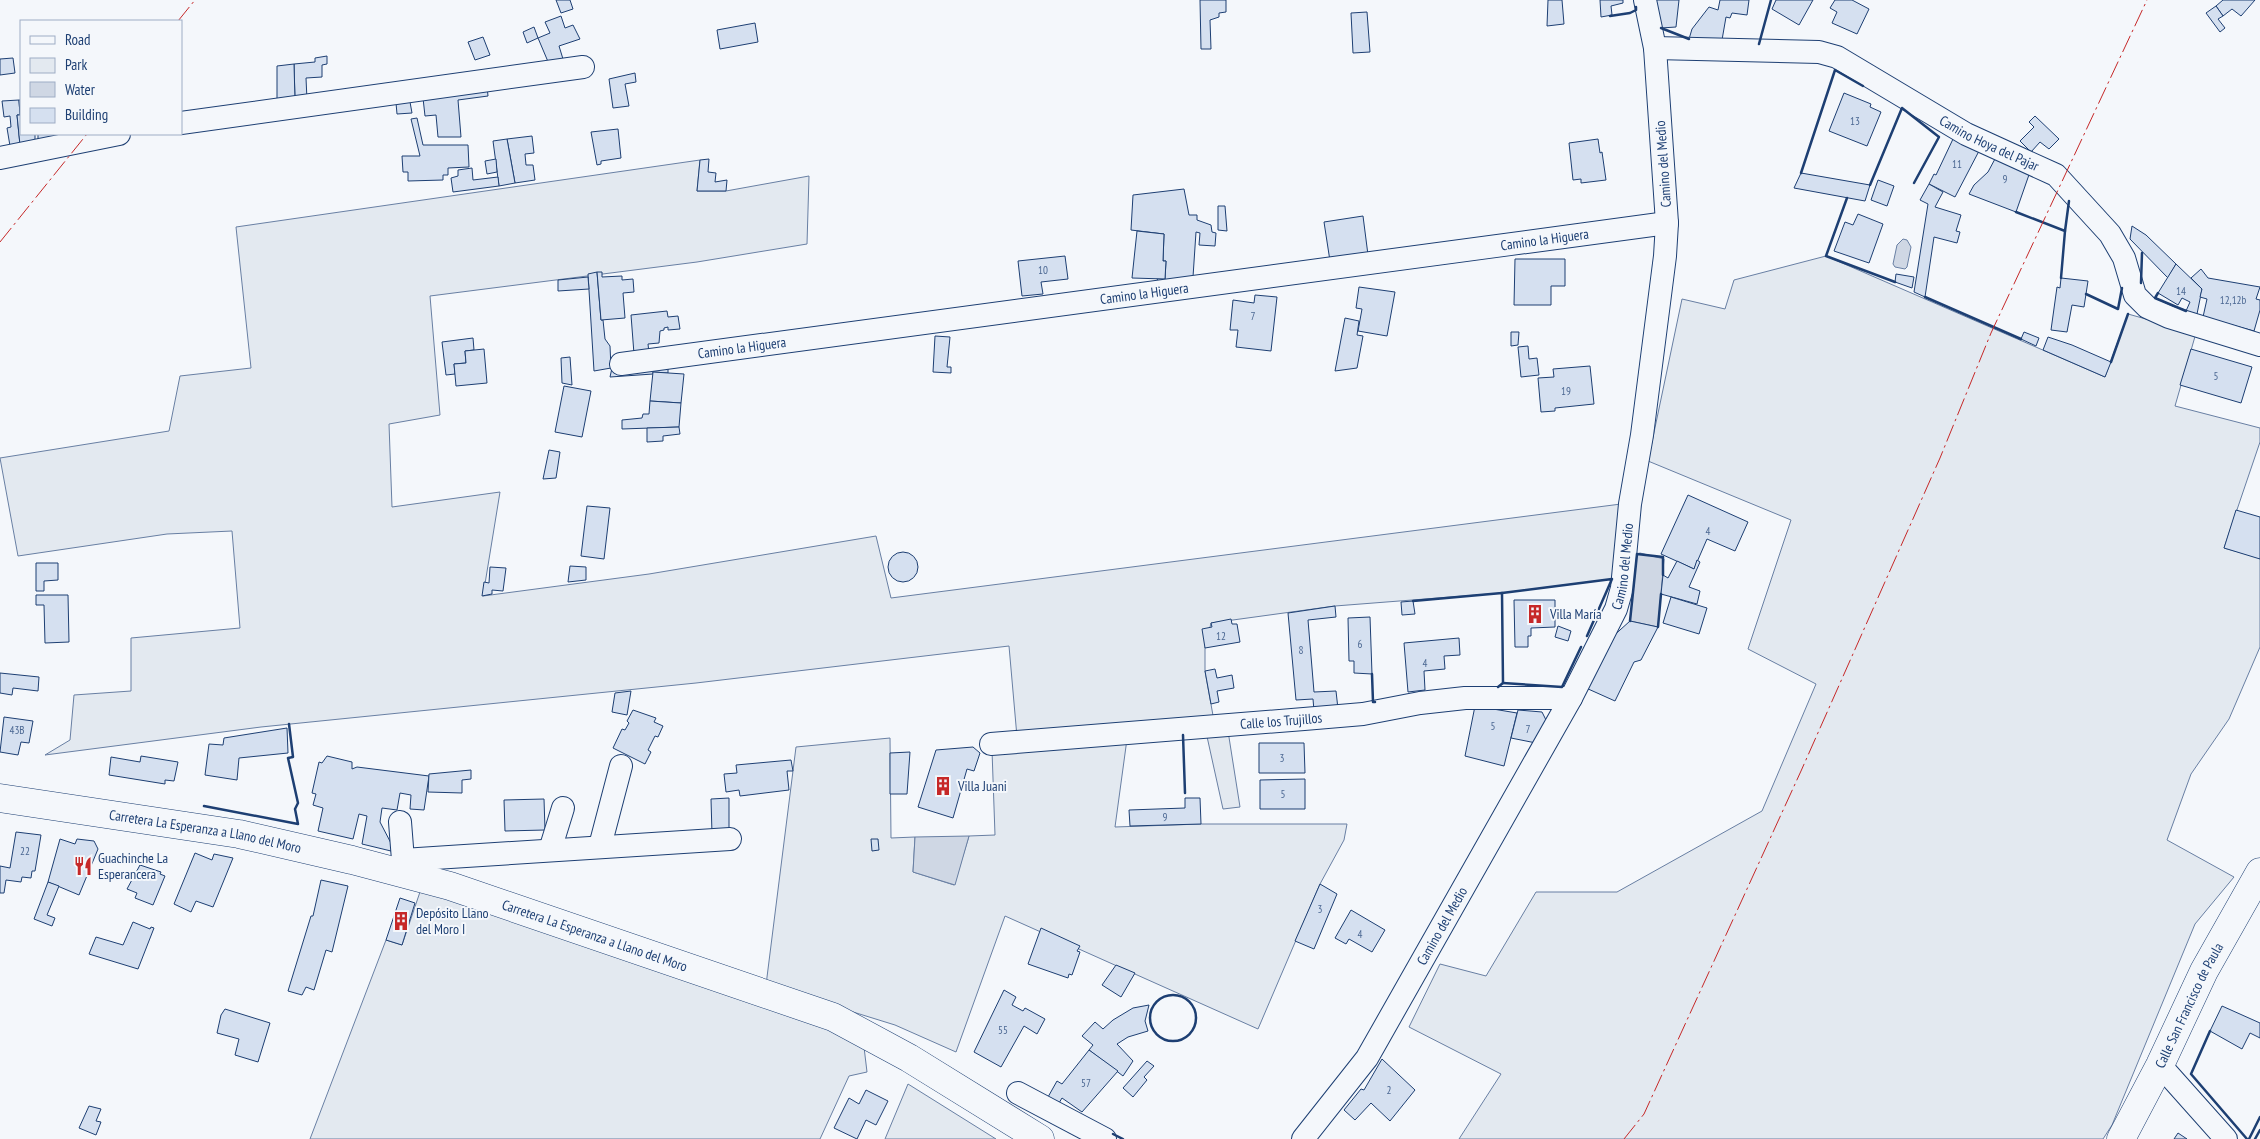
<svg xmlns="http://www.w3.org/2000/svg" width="2260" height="1139" font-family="'PT Sans Narrow',sans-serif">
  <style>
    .green { fill: #e3e9f0; stroke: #687fa3 }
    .water { fill: #cfd7e4; stroke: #687fa3 }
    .building { fill: #d5e0f0; stroke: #1d3f73 }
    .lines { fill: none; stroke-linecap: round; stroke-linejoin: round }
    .minor-casing { stroke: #1d3f73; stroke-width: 24 }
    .major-casing { stroke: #1d3f73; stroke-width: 29 }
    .minor { stroke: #f4f7fb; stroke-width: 22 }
    .major { stroke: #f4f7fb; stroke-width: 28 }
    .wall { stroke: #1d3f73; stroke-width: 2.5 }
    .power { stroke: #c62828; stroke-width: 1; stroke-dasharray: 18 4 2.5 4; stroke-linecap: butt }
    .labels { text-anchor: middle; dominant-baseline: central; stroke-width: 4; stroke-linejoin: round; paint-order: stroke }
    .number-label { font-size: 11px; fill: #4b6792 }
    .street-label { font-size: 14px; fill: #1d3f73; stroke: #f4f7fb }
    .poi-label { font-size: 14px; fill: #1d3f73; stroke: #f4f7fb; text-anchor: start }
  </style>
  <rect width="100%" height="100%" fill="#f4f7fb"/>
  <g class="green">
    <path d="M700 160 697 191H726L809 176 807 244 697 262 430 296 440 415 389 424 392 507 500 492 483 596 649 574 876 536 891 598 1621 504 1612 579 1502 593 1335 606 1211 623 1205 648V671L1214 721 1017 737 1009 646 696 683 261 727 45 755 70 740 74 695 131 691V638L240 628 232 531 167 534 18 556 0 458 169 431 180 376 251 368 236 227Z"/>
    <path d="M1826 256 2105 377 2128 314 2196 333 2175 406 2260 428V442L2224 548 2260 558V647L2229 719 2191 774 2167 840 2234 877 2195 924 2112 1125 2103 1139H1459L1501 1074 1409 1027 1440 964 1486 976 1536 892H1617L1762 811 1816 684 1748 649 1791 520 1648 461 1682 299 1725 309 1734 280Z"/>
    <path d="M1228 731 1240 807 1223 809 1206 732Z"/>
    <path d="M890 738 891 838 915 837 913 872 954 885 969 836 995 835 992 750 1127 739 1115 827 1201 824H1347L1344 840 1320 884 1258 1029 1005 916 956 1052 895 1025 766 985 796 747Z"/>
    <path d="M421 889 821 1026 864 1047 867 1072 849 1076 820 1139H310L386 940 402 945Z"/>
    <path d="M908 1084 996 1139H885Z"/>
  </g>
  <g class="water">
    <path d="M1903 239 1907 240 1911 247 1907 267 1905 269 1895 267 1893 264 1897 245Z"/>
    <path d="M1640 553 1664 559 1658 627 1630 621 1637 554Z"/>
    <path d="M969 836 955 885 913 872 915 837Z"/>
  </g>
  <g class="building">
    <path d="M556 0H570L573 9 561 13Z"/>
    <path d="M1200 0H1226V12L1219 13V17L1210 20 1211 49H1201Z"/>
    <path d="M1548 0H1562L1564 24 1547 26Z"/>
    <path d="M1600 0H1623V3L1611 6 1612 15 1601 17Z"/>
    <path d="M1654 0H1679L1676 27 1661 28Z"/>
    <path d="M1720 0H1749L1747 15 1732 13 1730 18 1726 17 1722 40 1689 39 1692 29 1709 7 1718 10Z"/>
    <path d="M1776 0H1813L1799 25 1772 9Z"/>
    <path d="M1835 0H1852L1869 9 1857 34 1832 23 1837 12 1830 8Z"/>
    <path d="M2223 0H2255L2241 16 2232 9 2223 16 2216 6Z"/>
    <path d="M2216 6 2223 16 2218 19 2225 28 2220 32 2206 13Z"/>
    <path d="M1367 12 1370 52 1353 53 1351 13Z"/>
    <path d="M561 16 565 28 573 25 580 39 559 46 563 59 549 64 538 38 527 43 523 32 534 27 538 38 550 33 545 22Z"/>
    <path d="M755 23 758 42 720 49 717 30Z"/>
    <path d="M483 37 490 55 475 60 468 42Z"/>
    <path d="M327 56V64L322 65V77L306 78 307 100H295L294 64 315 62V58Z"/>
    <path d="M13 58 15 73 0 75V59Z"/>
    <path d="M294 64 295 100 277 102V66Z"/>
    <path d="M635 73 636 82 625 84 629 106 613 108 609 79Z"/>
    <path d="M487 86 488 96 458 100 461 137H438L436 115 425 116 423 98Z"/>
    <path d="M1844 93 1871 104 1870 107 1881 112 1867 146 1829 131Z"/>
    <path d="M19 100 20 115H17L20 145 10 146 7 128 11 127 10 116 4 117 2 101Z"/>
    <path d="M19 100H21V134H54L55 138 38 141V134H35V141L20 145 17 115H20Z"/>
    <path d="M410 102 412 113 397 114 396 103Z"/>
    <path d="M2035 116 2059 139 2049 149 2040 142 2031 152 2020 141 2034 127 2029 122Z"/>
    <path d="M417 118 423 145H468L469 167 448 168V175H443V180L408 181V172H403L402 156H420L411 119Z"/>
    <path d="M618 129 621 158 601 161V164L597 165 591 132Z"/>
    <path d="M532 136 534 153 525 154 526 165H533L535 180 515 183 507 139Z"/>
    <path d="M507 139 515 183 499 186 493 141Z"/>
    <path d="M1598 139 1600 153 1602 152 1606 180 1581 183V179L1573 180 1569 143Z"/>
    <path d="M1953 139 1979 151 1955 197 1929 184 1934 174 1936 175Z"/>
    <path d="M1996 157 2031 169 2016 212 1969 194 1974 185 1988 172Z"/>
    <path d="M496 159 497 172 487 174 485 161Z"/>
    <path d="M709 159 708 172 716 173 715 182 727 180 726 191H697L700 160Z"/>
    <path d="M472 168 473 180 498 177 499 186 453 192 451 178 458 176V170Z"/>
    <path d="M1801 173 1870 185 1865 201 1794 188Z"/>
    <path d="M1878 180 1894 186 1887 206 1871 200Z"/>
    <path d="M1929 184 1943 192 1935 207 1961 215 1956 231 1960 232 1957 243 1934 237 1925 297 1914 292 1928 204 1920 200Z"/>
    <path d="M1184 189 1189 215H1197V220L1211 225 1212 232 1216 233 1215 246 1199 245 1200 233 1196 232 1193 277 1158 282 1157 278 1165 279 1166 261H1163L1164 234 1131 230 1133 195Z"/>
    <path d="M1218 206H1225L1227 231 1218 230Z"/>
    <path d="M1858 214 1883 224 1869 263 1834 251 1845 222 1853 225Z"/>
    <path d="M1363 216 1368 255 1330 261 1324 222Z"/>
    <path d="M2132 226 2146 235 2176 264 2168 278 2130 239Z"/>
    <path d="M1137 231 1164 234 1163 261H1166L1165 279 1132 278Z"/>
    <path d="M1065 256 1068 279 1041 282 1043 294 1022 296 1018 261Z"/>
    <path d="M1515 259H1565V286H1551V305H1514Z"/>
    <path d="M2176 264 2202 289 2197 314 2186 311 2190 302 2182 298 2178 305 2158 293Z"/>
    <path d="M2201 269 2208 278 2260 287 2256 299 2260 300V310L2254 331 2203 317 2207 299 2200 297 2202 289 2191 278Z"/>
    <path d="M597 272 601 320H603L605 339 610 346 611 368 594 371 588 274Z"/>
    <path d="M597 272H602V277L622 276V280L633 279 634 292 623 293 625 318 601 320Z"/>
    <path d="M1896 274 1914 277 1912 288 1895 282Z"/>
    <path d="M588 277 589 289 558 291V280Z"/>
    <path d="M2061 278 2088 281 2084 307 2072 305 2067 332 2051 330 2057 287 2060 288Z"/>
    <path d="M1359 287 1395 292 1387 336 1358 331 1362 309 1356 308Z"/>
    <path d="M1255 295 1277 297 1271 351 1236 347 1238 330H1230L1233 300 1254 303Z"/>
    <path d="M667 311 668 317 678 316 680 329 668 330V327L664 328V330L660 331 659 343 648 344 649 353 634 354 631 315Z"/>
    <path d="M1345 318 1359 321 1357 335 1363 336 1357 368 1335 371Z"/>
    <path d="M1511 332H1519L1518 345 1511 346Z"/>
    <path d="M2024 332 2039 338 2036 346 2021 339Z"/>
    <path d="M935 336 950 337 947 367H951V373L933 372Z"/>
    <path d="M2048 337 2072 345 2111 362 2105 377 2043 350Z"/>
    <path d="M473 338 474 350 465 351 466 363 454 364 455 374 446 375 442 342Z"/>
    <path d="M1528 346 1529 359 1537 358 1539 375 1521 377 1518 347Z"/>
    <path d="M484 349 487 383 456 386 454 364 466 363 465 351Z"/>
    <path d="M2191 349 2252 367 2241 403 2180 385Z"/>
    <path d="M570 357 572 385 562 383 561 358Z"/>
    <path d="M668 362V373L653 372V374L610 377 612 368Z"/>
    <path d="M1590 366 1594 404 1555 408V411L1541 412 1538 378 1554 377 1553 369Z"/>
    <path d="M653 372 684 374 681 403 650 401Z"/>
    <path d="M564 386 591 391 582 437 555 432Z"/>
    <path d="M650 401 681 403 679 427 622 429V420L642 418 643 414H649Z"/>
    <path d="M679 427 680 434 663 436V441L647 442V428Z"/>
    <path d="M549 450 560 452 556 478 543 479Z"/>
    <path d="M1688 495 1748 522 1735 551 1707 539 1694 569 1661 554Z"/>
    <path d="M587 506 610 508 604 559 581 556Z"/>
    <path d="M2236 510 2260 517V559L2224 548Z"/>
    <circle cx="903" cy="567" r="15"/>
    <path d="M1697 560 1700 562 1689 587 1700 591 1697 604 1661 594 1663 575 1668 578 1677 561 1694 569Z"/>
    <path d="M36 563H58V580L44 581V591H36Z"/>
    <path d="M570 566 586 567V580L568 582Z"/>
    <path d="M490 567 506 568 503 591 492 590V594L482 596 484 582 489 583Z"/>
    <path d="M36 595H68L69 642 45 643 44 605H36Z"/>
    <path d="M1671 597 1707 608 1699 634 1663 623Z"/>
    <path d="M1514 600H1555V627L1531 628V636H1528V647H1515Z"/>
    <path d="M1413 601 1415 614 1402 615 1401 602Z"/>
    <path d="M1335 606 1336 617 1308 620 1314 692 1336 691 1338 709 1314 711 1313 699 1296 700 1288 613Z"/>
    <path d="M1370 617 1372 674 1354 673V661H1349L1348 618Z"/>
    <path d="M1231 619 1232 624H1237L1240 642 1205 648 1202 629 1212 627 1211 623Z"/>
    <path d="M1630 621 1658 627 1641 660 1634 662 1615 701 1586 688 1610 639Z"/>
    <path d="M1558 626 1571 631 1568 641 1555 637Z"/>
    <path d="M1459 638 1460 655 1444 656 1445 669 1424 671 1425 690 1408 692 1404 643Z"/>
    <path d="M1215 669 1217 678 1232 675 1234 688 1217 691 1219 702 1211 704 1205 671Z"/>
    <path d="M0 673 39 677 38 691 13 688 12 695 0 693Z"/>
    <path d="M631 691 627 715 612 712 615 693Z"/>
    <path d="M1475 706 1517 713 1504 766 1465 756Z"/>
    <path d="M633 710 656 718 654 722 663 726 658 737 655 736 648 750 651 752 645 764 613 748 622 729 625 730 629 723 627 721Z"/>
    <path d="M1518 710 1542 712 1546 720 1536 743 1511 738Z"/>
    <path d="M4 717 33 721 29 743 21 742 18 755 0 752Z"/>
    <path d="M287 728 288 753 239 758 237 780 205 775 209 744 223 745 224 738Z"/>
    <path d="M1259 743H1304L1305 773H1259Z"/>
    <path d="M973 747 980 753 974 771 967 769 953 818 918 807 936 750Z"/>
    <path d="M910 752 907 794H890V753Z"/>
    <path d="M141 756 178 762 174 781 165 780V784L109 775 111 757 140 762Z"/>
    <path d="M327 756 352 762V769L357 767 429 776 424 810 410 809 411 795 400 793 397 810 382 808 380 822 393 847 391 851 362 844 367 816 359 814 353 839 318 831 323 808 313 805 316 794 312 793 319 762 322 763Z"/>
    <path d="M791 760 793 771H787L789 790 740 796 739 790 726 792 724 774 737 773 736 765Z"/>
    <path d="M471 770V779L462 780V793L428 792 429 774Z"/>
    <path d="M1305 779V809H1260V780Z"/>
    <path d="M729 798V834H712L711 799Z"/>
    <path d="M1185 798H1200L1201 824 1130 826 1129 810 1185 808Z"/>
    <path d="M544 799 545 830 505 831 504 800Z"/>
    <path d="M16 832 41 835 35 871H32L31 878 22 877 21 882 6 880 4 893H0V866L10 868Z"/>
    <path d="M60 839 75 844 77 839 94 841 98 849 79 895 48 882Z"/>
    <path d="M871 839H878L879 850 872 851Z"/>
    <path d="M195 853 212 860 214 854 233 858 213 907 196 901 191 912 174 904Z"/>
    <path d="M140 865 161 872 160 874 165 876 153 905 135 898 137 893 127 889Z"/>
    <path d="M321 880 348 886 332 952 326 950 314 990 306 987 302 995 288 991 311 916H313Z"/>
    <path d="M48 882 59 886 47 915 55 918 52 926 34 919Z"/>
    <path d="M1320 884 1337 894 1314 949 1295 941Z"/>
    <path d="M400 898 415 903 402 945 386 940Z"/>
    <path d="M1351 910 1385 930 1372 952 1349 939 1346 944 1335 938Z"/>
    <path d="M133 922 150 929 151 927 154 928 138 969 89 954 96 937 123 945Z"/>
    <path d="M1041 928 1080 946 1077 951 1080 952 1072 975 1069 974 1068 978 1028 964Z"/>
    <path d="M1116 965 1135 973 1121 997 1102 985Z"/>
    <path d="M1004 990 1016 997 1012 1005 1023 1011 1025 1008 1045 1019 1037 1034 1024 1026 1001 1067 974 1052Z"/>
    <path d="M1149 1005 1145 1021 1148 1031 1128 1037 1117 1044 1133 1061 1123 1076 1089 1050 1093 1045 1082 1036 1095 1022 1103 1029 1113 1020 1133 1008Z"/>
    <path d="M2222 1006 2260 1023V1038L2250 1033 2242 1049 2210 1031Z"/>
    <path d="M225 1009 270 1023 258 1062 235 1055 239 1039 217 1033 221 1015Z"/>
    <path d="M1089 1050 1118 1071 1082 1112 1062 1098 1059 1103 1048 1097 1057 1081 1062 1084Z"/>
    <path d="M1382 1059 1415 1090 1390 1121 1371 1103 1355 1120 1344 1110 1361 1089 1364 1090Z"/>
    <path d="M1147 1061 1154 1066 1144 1077 1147 1080 1133 1097 1123 1088Z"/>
    <path d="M866 1090 888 1101 876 1125 866 1120 857 1139 834 1128 849 1098 859 1104Z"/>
    <path d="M89 1106 101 1109 96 1121 101 1122 96 1135 79 1128Z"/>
    <path d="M2178 1133 2187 1139H2174Z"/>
  </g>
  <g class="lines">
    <g class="minor-casing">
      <g id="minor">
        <path id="s1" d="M1655 48 1819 52 1837 57 1966 134 2056 175 2110 234 2124 258 2135 295 2147 307 2169 317 2260 345"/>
        <path d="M181 123 583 67"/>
        <path d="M0 158 119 134"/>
        <path id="s2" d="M621 364 1667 223"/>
        <path id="s3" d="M991 744 1304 719 1363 714 1420 703 1465 698H1571"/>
        <path d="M400 822 403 860"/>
        <path d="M600 846 621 766"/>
        <path d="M550 850 563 808"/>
        <path d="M399 873 403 860 730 839"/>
        <path d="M2160 1065 2226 1139"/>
        <path d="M1018 1093 1105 1139"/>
        <path id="s4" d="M1303 1139 1367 1058 1571 698 1616 609 1622 588 1630 504 1642 435 1665 256 1667 223 1655 48 1645 0"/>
      </g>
    </g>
    <g class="major-casing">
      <g id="major">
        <path id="s5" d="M0 798 239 834 352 860 450 886 833 1017 909 1058 1040 1139"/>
        <path id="s6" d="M2121 1139 2160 1065 2204 971 2260 872"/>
      </g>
    </g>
    <use href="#minor" class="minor"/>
    <use href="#major" class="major"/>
    <g class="wall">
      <path d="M1610 16 1630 13 1636 10V7"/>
      <path d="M1661 28 1689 39"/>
      <path d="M1759 44 1771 0"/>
      <path d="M1801 173 1835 70 1863 86"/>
      <path d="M1870 185 1902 108 1939 137 1914 183"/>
      <path d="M1847 198 1826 256 1895 282"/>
      <path d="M2016 212 2065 231 2061 278"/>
      <path d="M2065 231 2069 201"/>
      <path d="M2141 283 2142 253"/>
      <path d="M2158 293 2155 298 2186 311"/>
      <path d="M2086 294 2118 309 2122 288"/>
      <path d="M1925 297 2021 339"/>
      <path d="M2111 362 2128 314"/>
      <path d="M1502 593 1612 579 1587 636"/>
      <path d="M1413 601 1502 593 1503 683 1498 687"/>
      <path d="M1630 621 1637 554 1663 557V575"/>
      <path d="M1658 627 1661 594"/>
      <path d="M1372 674 1373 702H1375"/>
      <path d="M1503 683 1562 687 1581 647"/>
      <path d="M1183 735 1185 793"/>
      <path d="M204 806 298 824 295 809 298 803 288 758 293 757 289 724"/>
      <circle cx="1173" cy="1018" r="23"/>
      <path d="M2210 1031 2191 1074 2247 1139"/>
      <path d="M1113 1134 1123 1139"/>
      <path d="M2249 1139 2260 1117"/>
      <path d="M2255 1139 2260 1130"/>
    </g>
    <g class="power">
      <path d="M178 21 195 0"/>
      <path d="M0 242 87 134"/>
      <path d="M1624 1139 1644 1114 1801 771 1940 458 1991 333 2147 0"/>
    </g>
  </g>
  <defs>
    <g id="building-bare" transform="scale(1.5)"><path d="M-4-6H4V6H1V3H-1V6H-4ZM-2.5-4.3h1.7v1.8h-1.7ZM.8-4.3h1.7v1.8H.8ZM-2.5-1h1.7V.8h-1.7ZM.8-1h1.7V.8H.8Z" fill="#c62828" stroke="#f4f7fb" stroke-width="2.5" paint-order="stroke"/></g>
    <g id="restaurant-bare" transform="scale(1.5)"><path d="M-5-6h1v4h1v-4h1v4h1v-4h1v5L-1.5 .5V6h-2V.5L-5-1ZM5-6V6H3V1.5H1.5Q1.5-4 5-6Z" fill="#c62828" stroke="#f4f7fb" stroke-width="2.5" paint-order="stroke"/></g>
  </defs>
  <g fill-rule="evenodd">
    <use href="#building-bare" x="1535" y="614"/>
    <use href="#building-bare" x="943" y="786"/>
    <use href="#restaurant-bare" x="83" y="866"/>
    <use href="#building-bare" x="401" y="921"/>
  </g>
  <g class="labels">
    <g class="number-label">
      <text x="1855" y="121">13</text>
      <text x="1957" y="164">11</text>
      <text x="2005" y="179">9</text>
      <text x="1043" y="270">10</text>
      <text x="2181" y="291">14</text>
      <text x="2233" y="300">12,12b</text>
      <text x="1253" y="316">7</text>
      <text x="2216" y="376">5</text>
      <text x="1566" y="391">19</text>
      <text x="1708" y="531">4</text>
      <text x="1221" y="636">12</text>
      <text x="1360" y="644">6</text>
      <text x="1301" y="650">8</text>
      <text x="1425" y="663">4</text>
      <text x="1493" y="726">5</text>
      <text x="1528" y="729">7</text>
      <text x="17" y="730">43B</text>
      <text x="1282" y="758">3</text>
      <text x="1283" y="794">5</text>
      <text x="1165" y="817">9</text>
      <text x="25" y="851">22</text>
      <text x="1320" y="909">3</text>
      <text x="1360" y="934">4</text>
      <text x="1003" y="1030">55</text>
      <text x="1086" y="1083">57</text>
      <text x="1389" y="1090">2</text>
    </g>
    <g class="street-label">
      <text stroke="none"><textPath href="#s1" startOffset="358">Camino Hoya del Pajar</textPath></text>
      <text transform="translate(1663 164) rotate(-94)">Camino del Medio</text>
      <text stroke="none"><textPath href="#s2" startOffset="932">Camino la Higuera</textPath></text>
      <text stroke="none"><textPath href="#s2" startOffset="528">Camino la Higuera</textPath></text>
      <text stroke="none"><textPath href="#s2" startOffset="122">Camino la Higuera</textPath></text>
      <text stroke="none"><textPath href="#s4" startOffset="660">Camino del Medio</textPath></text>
      <text stroke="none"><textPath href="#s3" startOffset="291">Calle los Trujillos</textPath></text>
      <text stroke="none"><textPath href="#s5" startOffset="208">Carretera La Esperanza a Llano del Moro</textPath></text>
      <text stroke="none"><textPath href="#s4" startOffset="255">Camino del Medio</textPath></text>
      <text stroke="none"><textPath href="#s5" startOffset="612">Carretera La Esperanza a Llano del Moro</textPath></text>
      <text stroke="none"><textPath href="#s6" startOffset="150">Calle San Francisco de Paula</textPath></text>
    </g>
    <g class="poi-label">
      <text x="1550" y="614">Villa María</text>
      <text x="958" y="786">Villa Juani</text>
      <text x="98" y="858">Guachinche La<tspan x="98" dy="16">Esperancera</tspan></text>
      <text x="416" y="913">Depósito Llano<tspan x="416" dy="16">del Moro I</tspan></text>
    </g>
  </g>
  <rect x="20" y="20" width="162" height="115" fill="#f4f7fb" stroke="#9eadc5"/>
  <rect x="30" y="36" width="25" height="8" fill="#f4f7fb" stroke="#9eadc5"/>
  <text x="65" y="45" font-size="15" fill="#1d3f73">Road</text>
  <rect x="30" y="58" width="25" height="15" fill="#e3e9f0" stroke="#9eadc5"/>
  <text x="65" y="70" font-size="15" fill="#1d3f73">Park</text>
  <rect x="30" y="82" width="25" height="15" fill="#cfd7e4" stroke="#9eadc5"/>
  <text x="65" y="95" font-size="15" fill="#1d3f73">Water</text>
  <rect x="30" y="108" width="25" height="15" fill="#d5e0f0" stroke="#9eadc5"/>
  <text x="65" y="120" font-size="15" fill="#1d3f73">Building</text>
</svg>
